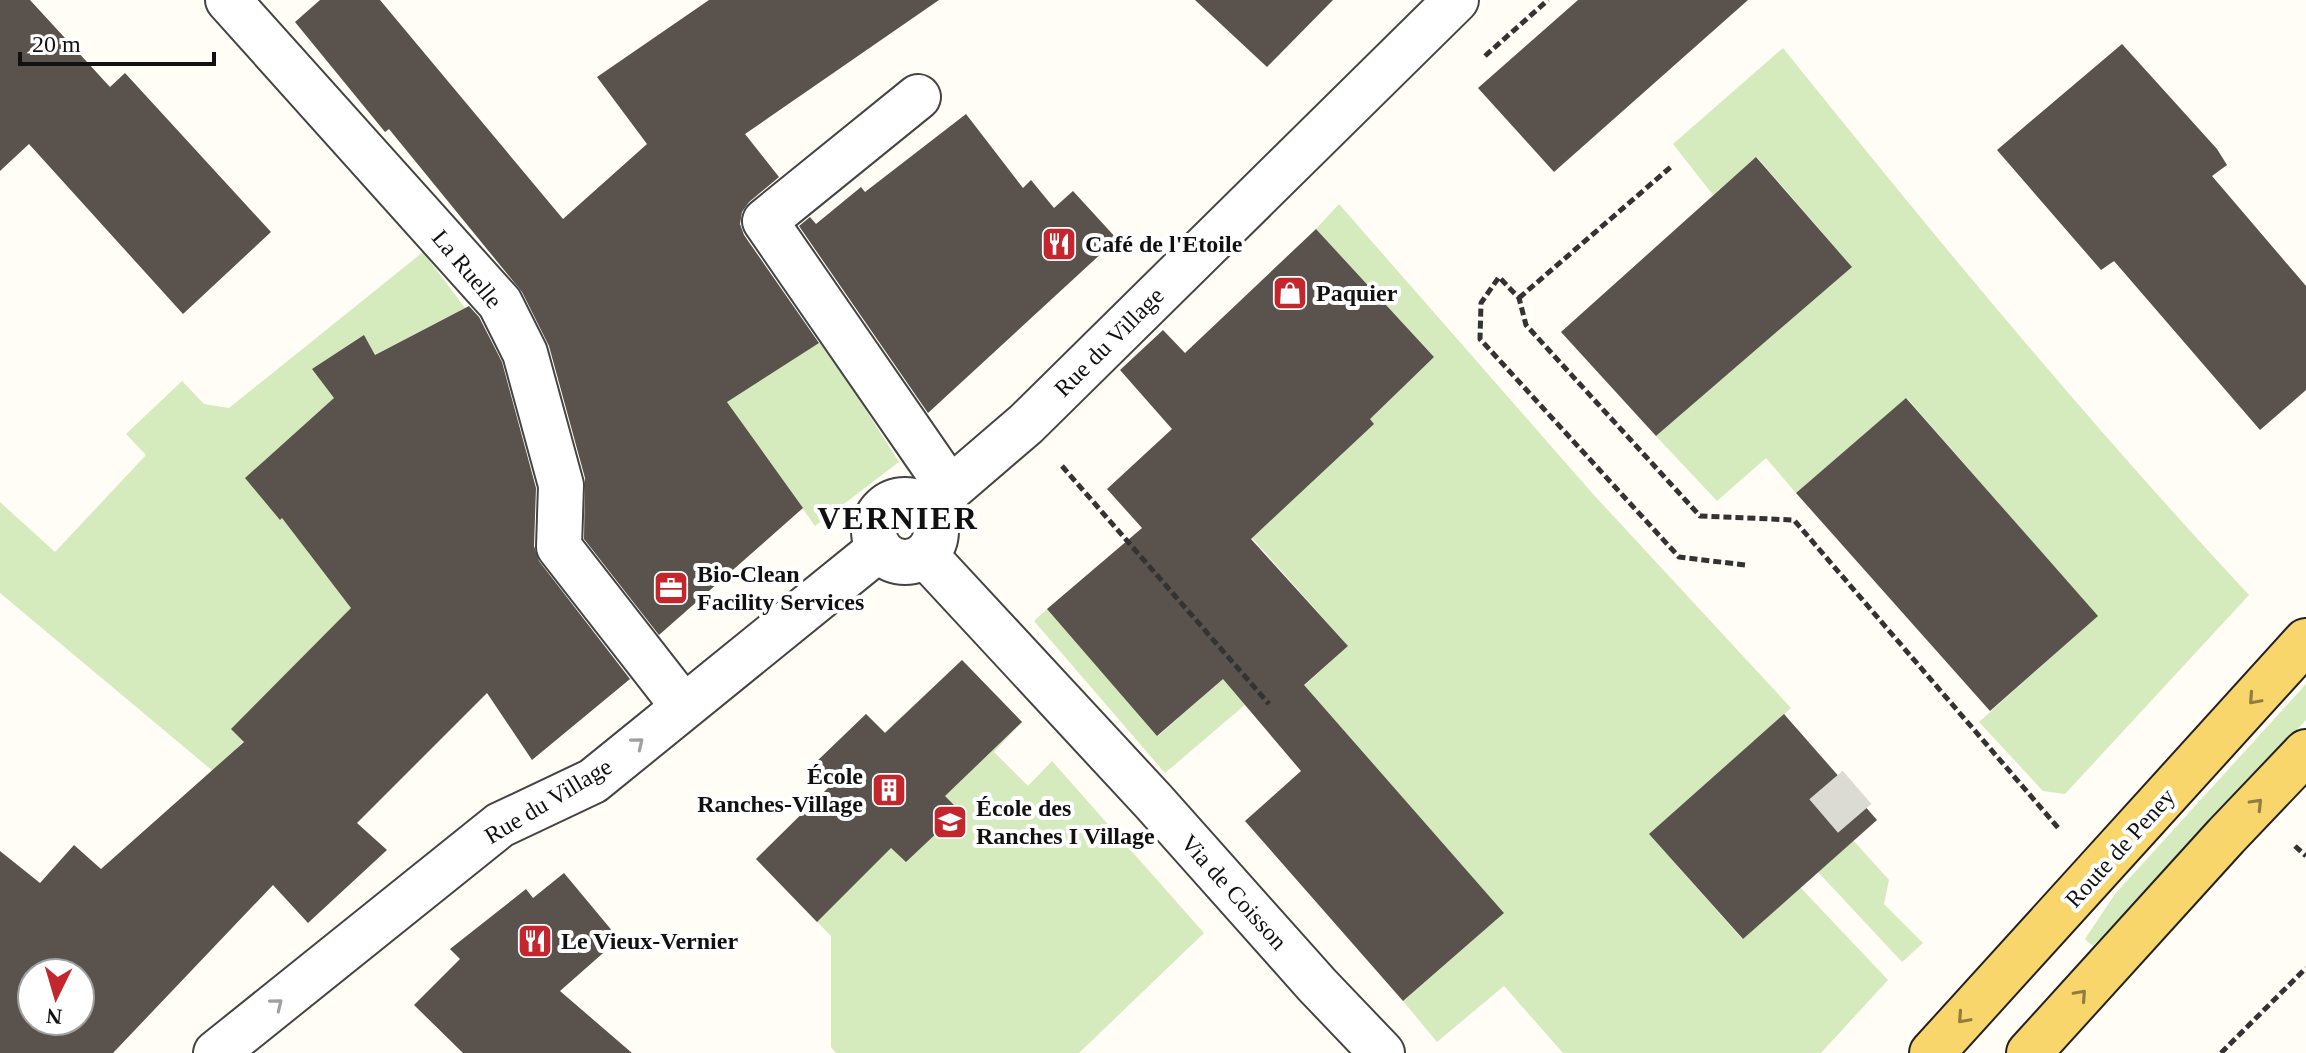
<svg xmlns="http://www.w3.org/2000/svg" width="2306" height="1053" font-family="'Times New Roman',serif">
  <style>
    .green { fill: #d5ebbd }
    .building { fill: #5a524d; fill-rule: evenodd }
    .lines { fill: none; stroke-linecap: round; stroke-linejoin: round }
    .minor-tunnel { stroke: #dbdad3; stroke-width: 44; stroke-dasharray: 44 22; stroke-linecap: butt }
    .minor-casing { stroke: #444; stroke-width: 48 }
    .major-casing { stroke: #222; stroke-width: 48 }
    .path { stroke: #333; stroke-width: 5; stroke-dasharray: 8 4; stroke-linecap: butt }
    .minor { stroke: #fff; stroke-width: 44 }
    .major { stroke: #f9d66b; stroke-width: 44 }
    .oneway { stroke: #917d42 }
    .oneway2 { stroke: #a0a0a0 }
    .labels { text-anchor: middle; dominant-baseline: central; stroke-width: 8; stroke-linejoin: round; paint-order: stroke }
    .poi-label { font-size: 24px; font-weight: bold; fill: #111; stroke: #fff; text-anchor: start }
    .street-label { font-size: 24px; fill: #111; stroke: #fff }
    .district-label { font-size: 32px; font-weight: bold; letter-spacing: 2px; fill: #111; stroke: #fff }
  </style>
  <rect width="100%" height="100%" fill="#fffdf5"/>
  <g class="green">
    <path d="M1783 48C1933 235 2086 420 2249 595L2065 794 2043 791 1979 722 2097 616 1907 398 1796 493 1766 458 1717 501 1656 436 1852 267 1757 157 1713 195 1673 144Z"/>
    <path d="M1339 204 1593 494 1791 708 1650 835 1742 939 1800 887 1888 980 1821 1053H1563L1504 986 1437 1042 1403 1001 1504 913 1378 770 1298 691 1348 646 1252 538 1339 445 1434 357 1316 229Z"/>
    <path d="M423 252 465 308 363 361 387 595 322 638 245 715 257 727 214 772 0 593V502L55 552 146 455 126 434 182 381 204 404 229 408Z"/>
    <path d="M822 341 899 462 815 526 716 386 790 361Z"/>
    <path d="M1122 546 1253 698 1165 773 1034 621 1047 609 1158 736 1217 684 1108 557Z"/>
    <path d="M962 660 1022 722 994 752 1028 786 1052 761 1204 933 1079 1053H836L831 1047V936L756 859 832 785 813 765 866 714 885 732Z"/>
    <path d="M2306 684V720L2093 946 2085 939 2115 894Z"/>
    <path d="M1853 840 1889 880 1884 904 1923 943 1902 962 1818 872Z"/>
  </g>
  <g class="building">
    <path d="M0 0H30L110 87 125 73 271 232 183 314 29 144 0 171Z"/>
    <path d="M320 0H380L563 219 647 144 597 77 709 0H939L745 134 779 177 749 202 742 212 740 224 744 235 819 343 727 402 803 508 659 635 584 539 585 478 549 346 522 292 389 129 385 132 295 22Z"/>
    <path d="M1195 0H1333L1267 67Z"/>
    <path d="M1578 0H1748L1554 172 1478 88Z"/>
    <path d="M2122 44 2217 149 2227 165 2212 176 2306 286V390L2260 430 2114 261 2101 270 1997 150Z"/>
    <path d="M966 114 1023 188 1031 180 1054 208 1073 191 1117 239 928 413 799 226 810 217 816 224 861 187 865 192Z"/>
    <path d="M1756 157 1852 267 1656 436 1561 332Z"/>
    <path d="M1316 229 1434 357 1370 419 1374 424 1251 539 1348 646 1304 685 1504 913 1403 1001 1245 821 1301 771 1223 679 1157 736 1047 609 1142 528 1107 489 1172 429 1120 370 1163 330 1185 353Z"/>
    <path d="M469 306 479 317 502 362 536 488 534 546 539 561 630 679 532 760 487 693 357 823 387 850 308 923 273 885 113 1053H0V851L40 883 74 845 101 869 244 742 231 729 351 608 282 518 280 520 245 478 334 398 312 369 364 335 375 355ZM32 973H80V1021H32Z"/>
    <path d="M1906 398 2098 616 1990 711 1796 493Z"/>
    <path d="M962 660 1022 722 945 796 960 811 906 862 891 848 817 922 756 859 832 784 813 765 866 714 885 733Z"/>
    <path d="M1784 714 1877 820 1743 939 1649 834Z"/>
    <path d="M564 873 619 939 560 991 632 1053H463L414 1005 460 959 450 949 526 889 533 898Z"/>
  </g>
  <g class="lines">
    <path class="minor-tunnel" d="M1826 785 1869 835"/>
    <g class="minor-casing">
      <g id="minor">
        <path d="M228 0 500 303 525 353 561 485 559 547 683 706"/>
        <path d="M918 97 765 221 950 489"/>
        <circle cx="905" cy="531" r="31"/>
        <path d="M927 509 1026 424 1456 0"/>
        <path d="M925 555 1154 802 1317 985 1382 1053"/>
        <path d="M216 1053 500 825 593 781 879 549"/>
      </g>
    </g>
    <g class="major-casing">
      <g id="major">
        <path d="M1932 1053 2306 641"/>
        <path d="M2029 1053 2226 836 2306 752"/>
      </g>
    </g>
    <g class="path">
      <path d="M1485 56 1548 0"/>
      <path d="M1519 298 1673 165"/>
      <path d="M1062 466 1269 704"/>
      <path d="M1745 565 1679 557 1480 339 1481 303 1499 277 1519 298 1526 325 1700 516 1794 520 2060 830"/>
      <path d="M2295 846 2306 856"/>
      <path d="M2221 1053 2306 968"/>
    </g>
    <use href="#minor" class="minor"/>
    <use href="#major" class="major"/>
  </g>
  <defs><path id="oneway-chevron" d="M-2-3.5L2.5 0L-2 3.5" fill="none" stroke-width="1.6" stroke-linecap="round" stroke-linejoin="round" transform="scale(2)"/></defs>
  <g class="oneway">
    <use href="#oneway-chevron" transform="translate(2254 699) rotate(132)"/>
    <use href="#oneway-chevron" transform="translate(2257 804) rotate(-46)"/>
    <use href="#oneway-chevron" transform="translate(2081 995) rotate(-48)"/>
    <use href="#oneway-chevron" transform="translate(1963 1018) rotate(132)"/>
  </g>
  <g class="oneway2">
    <use href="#oneway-chevron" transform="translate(638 743) rotate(-39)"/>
    <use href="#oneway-chevron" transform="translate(277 1004) rotate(-39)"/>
  </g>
  <defs>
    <g id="restaurant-square" transform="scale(1.8)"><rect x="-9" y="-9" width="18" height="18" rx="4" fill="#c4262e" stroke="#fff"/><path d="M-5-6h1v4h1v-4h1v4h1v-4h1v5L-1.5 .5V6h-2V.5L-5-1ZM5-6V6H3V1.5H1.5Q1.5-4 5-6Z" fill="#fff"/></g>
    <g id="shop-square" transform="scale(1.8)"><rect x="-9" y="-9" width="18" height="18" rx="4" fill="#c4262e" stroke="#fff"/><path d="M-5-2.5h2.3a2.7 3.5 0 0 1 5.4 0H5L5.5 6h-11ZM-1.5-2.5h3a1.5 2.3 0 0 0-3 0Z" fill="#fff"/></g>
    <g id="office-square" transform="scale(1.8)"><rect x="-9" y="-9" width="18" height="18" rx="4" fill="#c4262e" stroke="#fff"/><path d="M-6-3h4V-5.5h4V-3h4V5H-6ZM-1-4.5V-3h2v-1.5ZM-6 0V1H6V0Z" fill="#fff"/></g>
    <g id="building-square" transform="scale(1.8)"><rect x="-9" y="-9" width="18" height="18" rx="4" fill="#c4262e" stroke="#fff"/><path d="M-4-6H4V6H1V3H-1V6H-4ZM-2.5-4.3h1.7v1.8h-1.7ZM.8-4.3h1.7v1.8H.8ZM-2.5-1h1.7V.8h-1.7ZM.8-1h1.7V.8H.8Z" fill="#fff"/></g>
    <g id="school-square" transform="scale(1.8)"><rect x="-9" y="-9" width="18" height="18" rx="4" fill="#c4262e" stroke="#fff"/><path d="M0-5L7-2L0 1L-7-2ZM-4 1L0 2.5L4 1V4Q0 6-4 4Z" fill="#fff"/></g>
  </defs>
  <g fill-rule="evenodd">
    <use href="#restaurant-square" x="1059" y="244"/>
    <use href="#shop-square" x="1290" y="293"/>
    <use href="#office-square" x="671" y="588"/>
    <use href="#building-square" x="889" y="790"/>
    <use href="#school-square" x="950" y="822"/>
    <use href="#restaurant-square" x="535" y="941"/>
  </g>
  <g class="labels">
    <g class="poi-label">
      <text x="1085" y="244">Café de l'Etoile</text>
      <text x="1316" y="293">Paquier</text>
      <text x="697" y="574">Bio-Clean<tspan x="697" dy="28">Facility Services</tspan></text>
      <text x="863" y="776" text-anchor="end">École<tspan x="863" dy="28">Ranches-Village</tspan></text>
      <text x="976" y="808">École des<tspan x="976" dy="28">Ranches I Village</tspan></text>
      <text x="561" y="941">Le Vieux-Vernier</text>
    </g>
    <g class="street-label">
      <text transform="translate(467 269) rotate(50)">La Ruelle</text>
      <text transform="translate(1109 342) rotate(-45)">Rue du Village</text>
      <text transform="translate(548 801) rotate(-31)">Rue du Village</text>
      <text transform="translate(2120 848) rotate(-48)">Route de Peney</text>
      <text transform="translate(1234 892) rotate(48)">Via de Coisson</text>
    </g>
    <g class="district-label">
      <text x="898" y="518">VERNIER</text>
    </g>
  </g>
  <g transform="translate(56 997) rotate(185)"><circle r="38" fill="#ffffff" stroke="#a0a0a0" stroke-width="2"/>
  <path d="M0-6L14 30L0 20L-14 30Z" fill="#c4262e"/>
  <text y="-12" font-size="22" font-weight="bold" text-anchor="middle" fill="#111111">N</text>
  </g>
  <path d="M20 52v12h194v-12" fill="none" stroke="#111111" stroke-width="4"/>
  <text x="32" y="52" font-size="24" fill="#111111" stroke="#ffffff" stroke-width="6" paint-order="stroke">20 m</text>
</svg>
